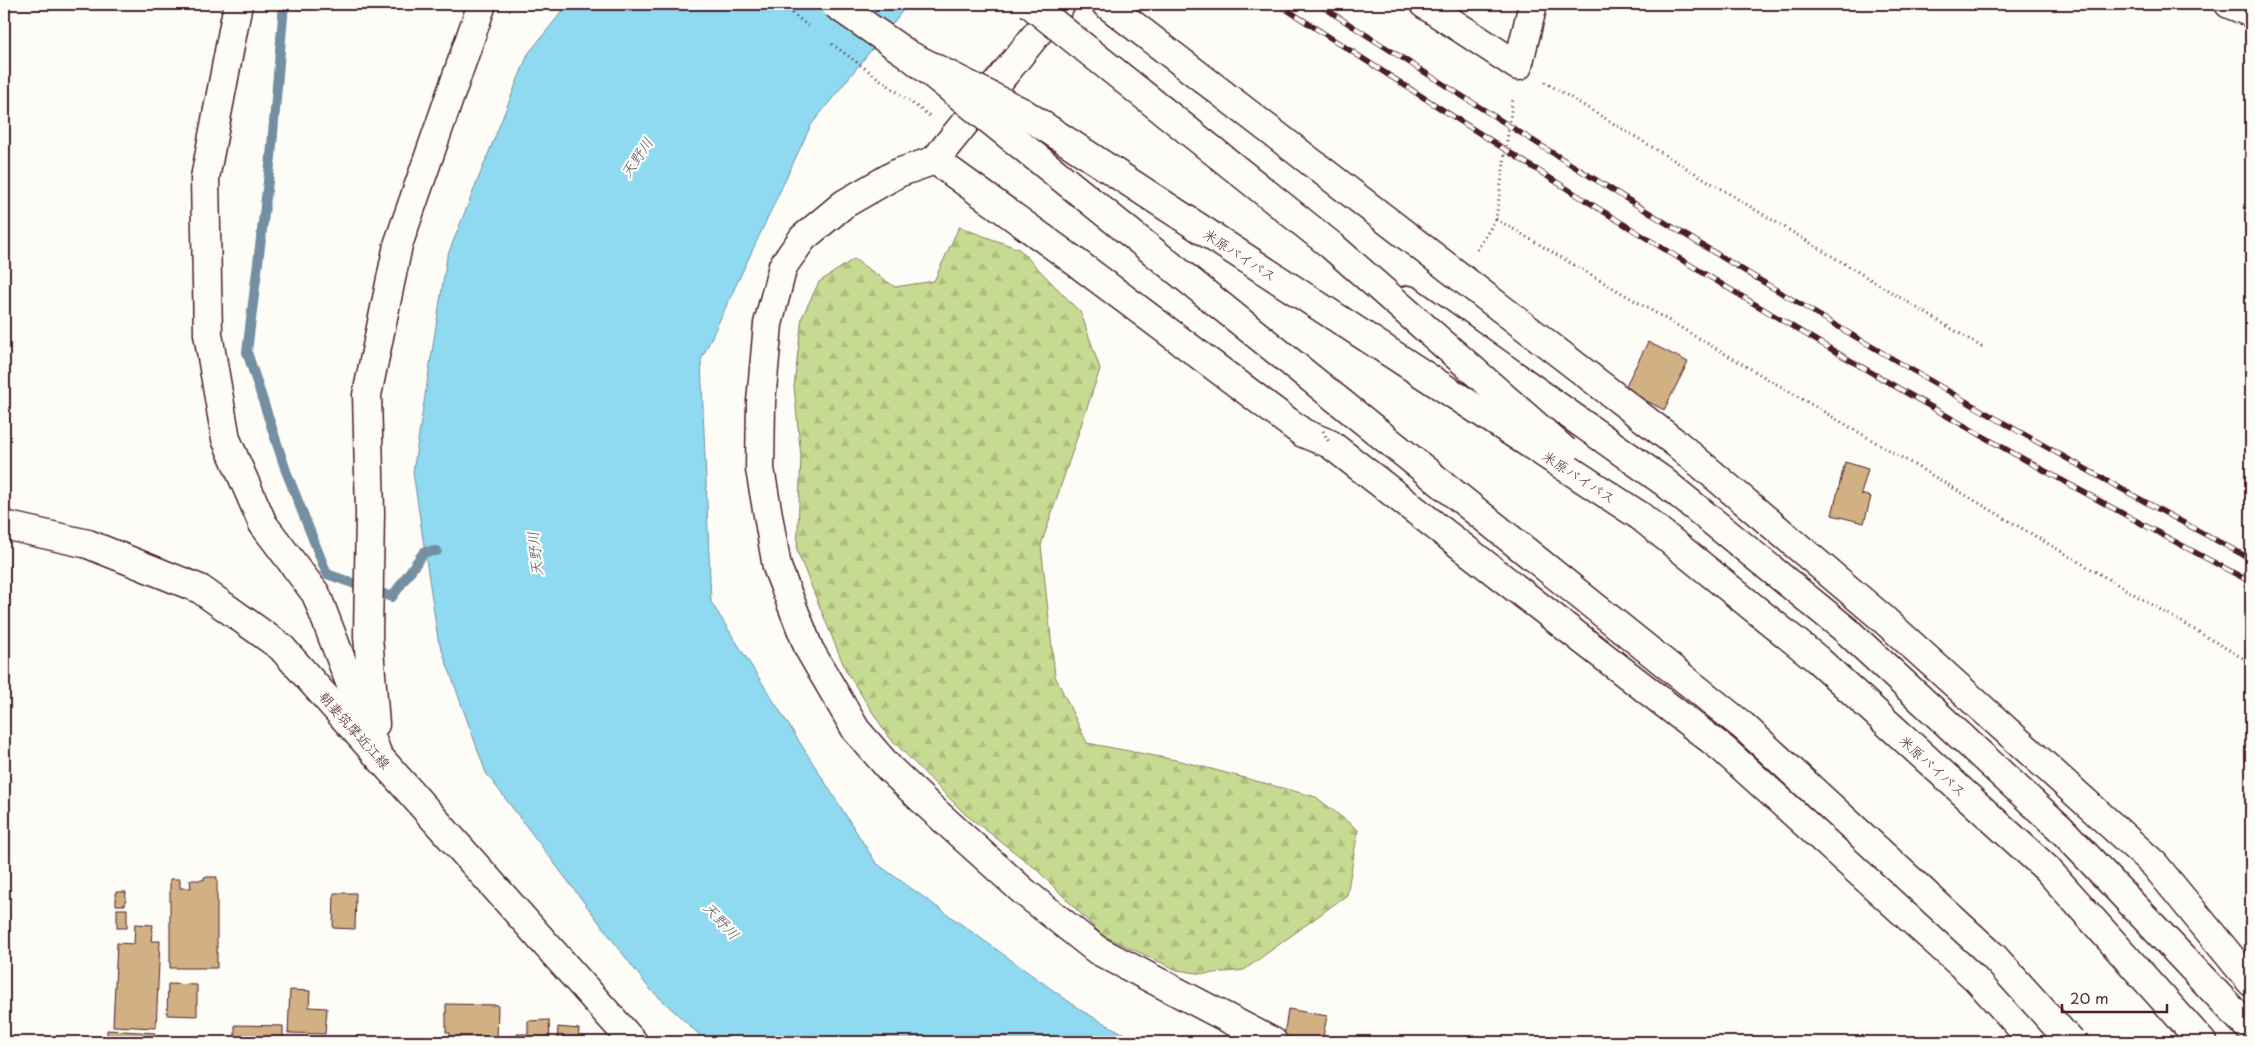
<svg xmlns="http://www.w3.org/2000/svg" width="2255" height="1046" font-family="'Playpen Sans','Klee One',sans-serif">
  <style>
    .forest { fill: url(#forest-firs); stroke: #887d5e }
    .water { fill: #8fdaf0; stroke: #738fa1 }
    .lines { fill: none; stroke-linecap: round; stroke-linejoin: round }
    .stream { stroke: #738fa1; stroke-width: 10 }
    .building { fill: #d1b084; stroke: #4a1f2b }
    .minor-casing { stroke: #4a1f2b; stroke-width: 31 }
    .secondary-casing { stroke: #4a1f2b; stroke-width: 31 }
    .trunk-casing { stroke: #4a1f2b; stroke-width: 31 }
    .path { stroke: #4a1f2b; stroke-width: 3; stroke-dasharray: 1 4; stroke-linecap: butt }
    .minor { stroke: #fdfcf7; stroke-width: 28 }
    .secondary { stroke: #fdfcf7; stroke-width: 28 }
    .trunk { stroke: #fdfcf7; stroke-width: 28 }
    .rail-casing { stroke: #4a1f2b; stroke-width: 5.5 }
    .rail { stroke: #fdfcf7; stroke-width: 4; stroke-dasharray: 11; stroke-linecap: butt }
    .trunk-bridge-casing { stroke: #4a1f2b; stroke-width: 31; stroke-linecap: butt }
    .path-bridge { stroke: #4a1f2b; stroke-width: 3; stroke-dasharray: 1 4; stroke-linecap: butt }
    .trunk-bridge { stroke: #fdfcf7; stroke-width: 28 }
    .labels { text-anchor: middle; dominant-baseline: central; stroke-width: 4.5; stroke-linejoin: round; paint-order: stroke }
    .street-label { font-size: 14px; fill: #4a1f2b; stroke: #fdfcf7 }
    .water-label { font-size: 15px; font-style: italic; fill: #5f5766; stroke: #fdfcf7 }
  </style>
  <defs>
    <pattern id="forest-firs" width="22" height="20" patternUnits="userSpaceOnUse" patternTransform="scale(1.25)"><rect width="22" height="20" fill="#c6db91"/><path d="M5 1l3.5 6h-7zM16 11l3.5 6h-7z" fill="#acbc7d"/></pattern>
  </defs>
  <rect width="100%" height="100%" fill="#fdfcf7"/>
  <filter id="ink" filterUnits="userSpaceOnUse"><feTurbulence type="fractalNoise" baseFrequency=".02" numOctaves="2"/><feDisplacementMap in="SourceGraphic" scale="10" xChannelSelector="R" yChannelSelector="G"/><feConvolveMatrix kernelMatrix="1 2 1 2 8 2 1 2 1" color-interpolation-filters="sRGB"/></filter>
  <g filter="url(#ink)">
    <path class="forest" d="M959 227 1019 249 1081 313 1100 369 1041 545 1055 676 1087 743 1181 761 1316 797 1358 830 1347 895 1244 970 1204 974 1177 970 1102 935 1035 868 965 814 888 736 846 671 797 551 801 457 794 387 802 317 819 282 854 259 895 287 934 281Z"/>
    <path class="water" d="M568 4H908L811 125 701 360 711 602 876 863 1082 1011 1139 1042H707L648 987 486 773 438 639 413 472 447 257 528 54Z"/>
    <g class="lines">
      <path class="stream" d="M284 4 271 157 247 352 286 471 327 574 392 597 424 552 437 551"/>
    </g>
    <g class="building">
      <path d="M1648 342 1688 362 1664 410 1624 389Z"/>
      <path d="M1845 462 1868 469 1861 494 1871 497 1864 523 1832 515Z"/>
      <path d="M204 877H217V968H170V879H180V888H191L190 880H204Z"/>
      <path d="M116 892H126L125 905H116Z"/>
      <path d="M334 893H356L355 929 333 928Z"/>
      <rect x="117" y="909" width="10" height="19"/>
      <path d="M135 924 153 925 151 941H160L156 1028 113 1026 117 943 134 944Z"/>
      <path d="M168 984 197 985V1016L167 1015Z"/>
      <path d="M290 990 310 991 309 1007 327 1008 325 1034 288 1033Z"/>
      <path d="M446 1004 498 1005 497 1042H450V1033L446 1032Z"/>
      <path d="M1288 1009 1327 1016 1322 1042 1284 1037Z"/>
      <path d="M549 1020 550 1042H517V1034H528V1021Z"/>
      <path d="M235 1025 283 1026V1042H235Z"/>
      <path d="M558 1027 579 1029 578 1042H557Z"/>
      <path d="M107 1030 155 1033 154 1042H107Z"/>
    </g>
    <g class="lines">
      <g class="minor-casing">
        <g id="minor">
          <path d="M238 4 205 178 208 334 226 439 263 524 316 594 377 753"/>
          <path d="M1061 4 935 160 898 173 844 204 803 238 783 266 768 324 761 402 760 469 777 567 809 649 856 730 890 769 930 807 1023 891 1097 950 1273 1042"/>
          <path d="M1106 4 1677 444 1881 617 2154 864 2251 982"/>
          <path d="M1424 4 1518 66 1533 4"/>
          <path d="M2229 4 2251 13"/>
          <path d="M935 160 1069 257 1303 433 1330 444 1723 749 1976 978 2034 1042"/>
          <path d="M375 724 368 636 370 513 367 395 398 245 482 4"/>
        </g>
      </g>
      <g class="secondary-casing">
        <path id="secondary" d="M4 525 88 544 200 589 281 647 633 1042"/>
      </g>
      <g class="trunk-casing">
        <g id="trunk">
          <path d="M1408 300 1663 481 1846 630 2061 829 2251 1030"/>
          <path d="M1640 516 1817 659 2047 869 2202 1042"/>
        </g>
      </g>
      <g class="path">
        <path d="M1545 82 1985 349"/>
        <path d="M1496 219 2251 663"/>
        <path d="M1477 250 1496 219 1513 98"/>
      </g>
      <use href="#minor" class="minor"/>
      <use href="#secondary" class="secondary"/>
      <use href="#trunk" class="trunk"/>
      <g class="rail-casing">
        <g id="rail">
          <path d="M1278 4C1472 129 1667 255 1867 370 1994 444 2122 514 2251 582"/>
          <path d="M1318 4C1622 200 1931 389 2251 559"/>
        </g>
      </g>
      <use href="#rail" class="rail"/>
      <g class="trunk-bridge-casing">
        <g id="trunk-bridge">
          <path d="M835 4 909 55 1022 112 1640 516"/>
          <path d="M1030 4 1332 246 1565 451"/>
          <path d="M909 55 1743 726 1994 957 2071 1042"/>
        </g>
      </g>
      <g class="path-bridge">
        <path d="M780 4 811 28"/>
        <path d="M832 44 931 117"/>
        <path d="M1323 431 1330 444"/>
      </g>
      <use href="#trunk-bridge" class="trunk-bridge"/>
    </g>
  </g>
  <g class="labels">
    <g class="street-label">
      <text transform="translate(1240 255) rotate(33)">米原バイパス</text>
      <text transform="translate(1579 477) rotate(33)">米原バイパス</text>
      <text transform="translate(355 730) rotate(48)">朝妻筑摩近江線</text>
      <text transform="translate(1933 766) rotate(42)">米原バイパス</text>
    </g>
    <g class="water-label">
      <text transform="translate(636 157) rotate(-56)">天野川</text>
      <text transform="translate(534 554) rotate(-96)">天野川</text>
      <text transform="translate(722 920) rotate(47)">天野川</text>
    </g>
  </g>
  <rect width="2255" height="1046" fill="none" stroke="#fdfcf7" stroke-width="20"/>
  <rect x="10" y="10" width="2235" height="1026" fill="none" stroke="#4a1f2b" stroke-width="2" filter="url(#ink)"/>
  <path d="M2062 1004v8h105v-8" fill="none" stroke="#4a1f2b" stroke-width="2.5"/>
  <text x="2070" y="1004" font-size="15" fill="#4a1f2b" stroke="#fdfcf7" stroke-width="4" paint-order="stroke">20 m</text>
</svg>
